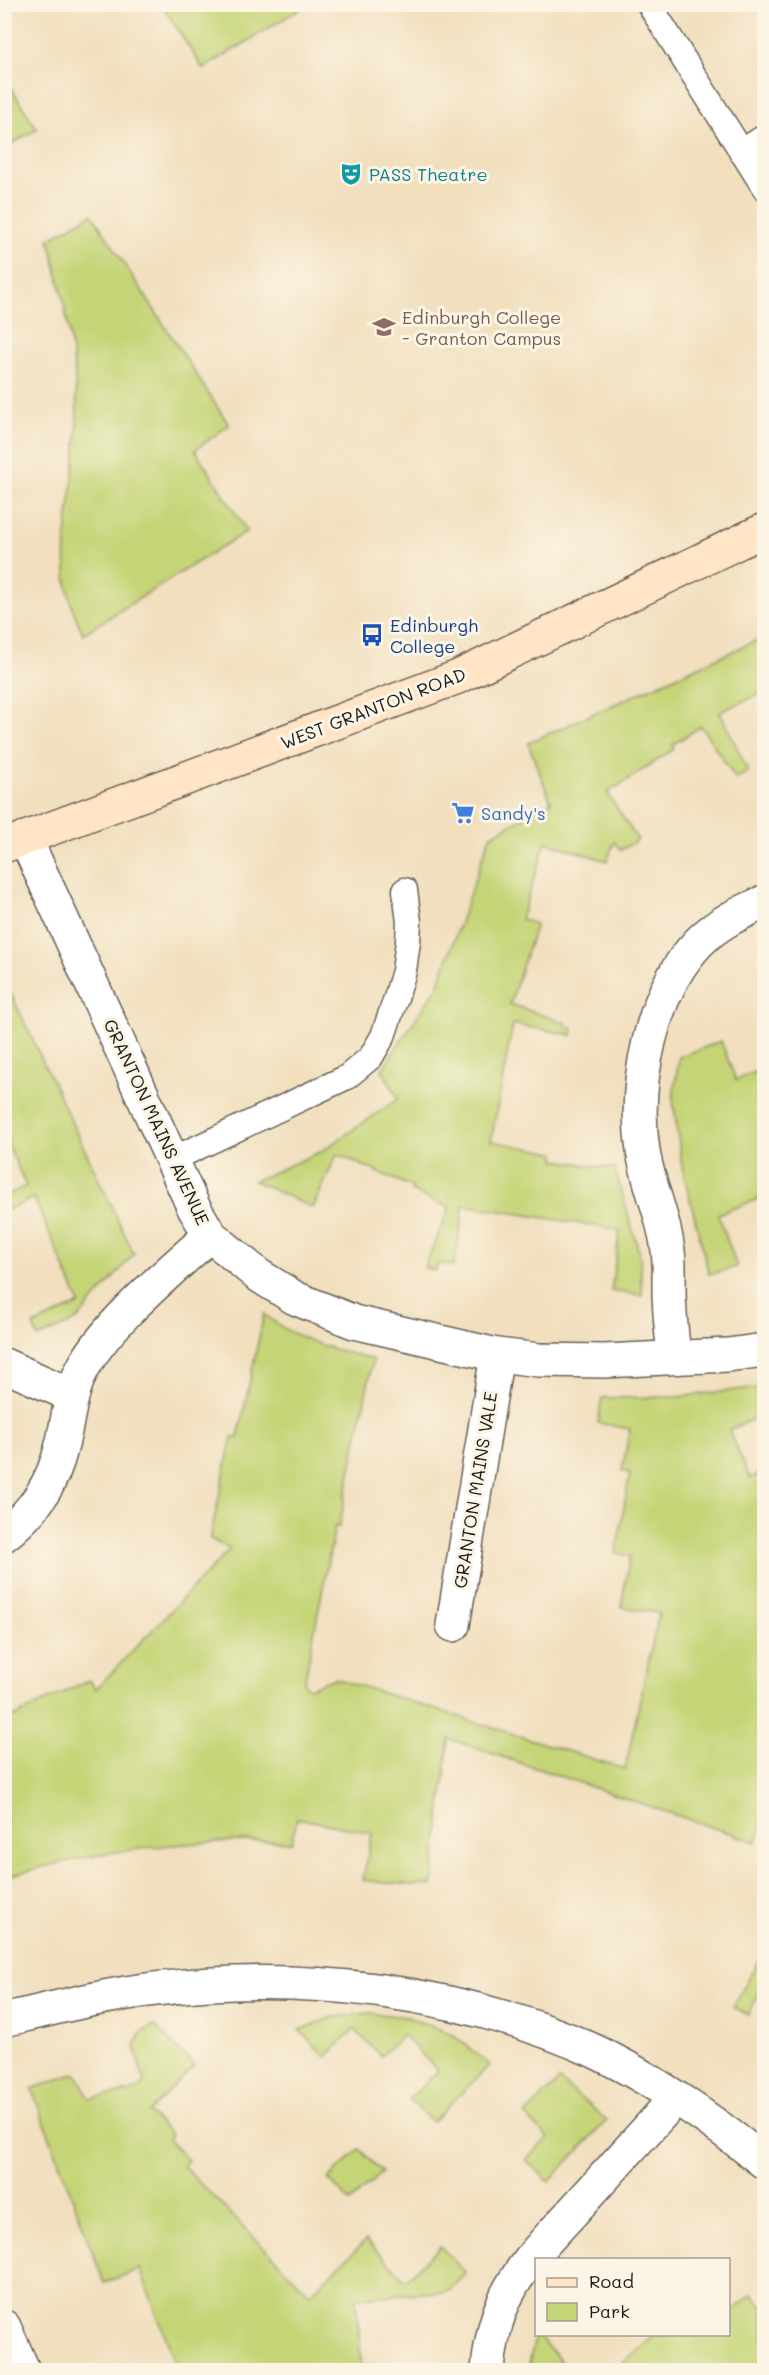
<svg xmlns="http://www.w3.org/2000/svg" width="769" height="2375" font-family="Mali,sans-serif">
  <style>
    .green { fill: #c5d476; stroke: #707849; stroke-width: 1.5 }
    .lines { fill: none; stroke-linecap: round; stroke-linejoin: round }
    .lane-casing { stroke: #676055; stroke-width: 27 }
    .street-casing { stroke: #676055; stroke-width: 36 }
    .secondary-casing { stroke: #676055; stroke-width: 36 }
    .lane { stroke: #fff; stroke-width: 24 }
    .street { stroke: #fff; stroke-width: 33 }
    .secondary { stroke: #ffe4c6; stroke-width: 33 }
    .labels { text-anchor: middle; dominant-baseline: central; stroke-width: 6; stroke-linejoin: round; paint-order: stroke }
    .culture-label { font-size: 18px; fill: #0d838f; stroke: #fcf5e5; text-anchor: start }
    .education-label { font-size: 18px; fill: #785e54; stroke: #fcf5e5; text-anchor: start }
    .transit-label { font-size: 18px; fill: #164399; stroke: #fcf5e5; text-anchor: start }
    .street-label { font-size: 18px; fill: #1c1c1c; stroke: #fcf5e5 }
    .shop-label { font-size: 18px; fill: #366cbe; stroke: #fcf5e5; text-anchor: start }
  </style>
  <rect width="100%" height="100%" fill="#fcf5e5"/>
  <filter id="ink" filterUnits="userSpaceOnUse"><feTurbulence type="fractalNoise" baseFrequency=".0167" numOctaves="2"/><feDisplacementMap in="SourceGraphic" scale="12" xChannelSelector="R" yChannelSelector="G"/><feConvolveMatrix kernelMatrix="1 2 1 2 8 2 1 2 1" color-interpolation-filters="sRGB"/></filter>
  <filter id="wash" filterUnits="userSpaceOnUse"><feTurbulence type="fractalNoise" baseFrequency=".008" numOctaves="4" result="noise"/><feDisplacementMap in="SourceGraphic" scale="24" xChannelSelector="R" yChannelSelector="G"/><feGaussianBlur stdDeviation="1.35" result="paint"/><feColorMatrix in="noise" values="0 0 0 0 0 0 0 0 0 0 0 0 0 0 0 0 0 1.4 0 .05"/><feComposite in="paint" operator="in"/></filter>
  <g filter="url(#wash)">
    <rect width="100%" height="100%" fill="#f1dfbe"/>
    <g class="green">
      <path d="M162 5H306L203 69Z"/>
      <path d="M5 78 37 129 5 148H4Z"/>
      <path d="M92 214 229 425 195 450 247 531 83 634C78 621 71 608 69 595 58 540 76 485 77 430 78 364 65 302 49 239Z"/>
      <path d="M764 637V692L720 712 748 771 736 779 701 726 672 745 674 749 607 793 638 840 621 850 614 842 607 861 546 842 521 919 536 924 510 1004 566 1023V1026L573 1028 572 1035 513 1024 491 1141 556 1153 555 1160 615 1169 640 1255 642 1295 611 1291 620 1230 464 1205 454 1266 438 1263 435 1271 424 1267 450 1208 411 1191 412 1187 337 1154 313 1208 254 1181 320 1152 398 1099 382 1069 438 986 490 836 551 802 528 743Z"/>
      <path d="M4 979 134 1254 76 1321 38 1338 33 1325 80 1304 34 1198 5 1211V1196L26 1186 5 1138Z"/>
      <path d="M721 1041 736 1080 764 1068V1197L718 1214 737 1267 709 1274 682 1167 673 1099 679 1057Z"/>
      <path d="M264 1314C294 1340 335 1350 373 1359L340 1523 339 1527 335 1526 304 1684 309 1688 335 1678 625 1769 659 1613 621 1607 630 1556 616 1553 630 1473 622 1471 630 1429 598 1423 602 1398 678 1397 759 1387 764 1401V1414L729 1430 750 1478 764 1472V1822L756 1842 449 1739 432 1886 385 1883 363 1880 372 1833 297 1818 292 1842C199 1837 94 1851 5 1877V1721L89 1680 96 1689 230 1549 210 1539 232 1437 238 1438Z"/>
      <path d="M764 1951V1983L748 2015 733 2007Z"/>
      <path d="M370 2013 407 2017 452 2034 490 2065 432 2122 409 2099 438 2071 403 2035 381 2056 354 2029 326 2057 299 2030 333 2017Z"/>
      <path d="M155 2026 194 2066 149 2112 171 2135 168 2139 188 2160 183 2166 310 2294 366 2240 406 2280 440 2246 466 2273 449 2291 356 2298 362 2370H178L140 2269 104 2283 32 2089 76 2073 90 2099 139 2089 144 2083 135 2045 141 2032Z"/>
      <path d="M559 2080 607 2120 549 2182 526 2160 548 2138 525 2115Z"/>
      <path d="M359 2149 382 2172 350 2202 328 2179Z"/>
      <path d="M752 2294 764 2308V2370H615L653 2337 652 2335 728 2334 729 2311 731 2313Z"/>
      <path d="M536 2333V2334L569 2370H528Z"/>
    </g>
  </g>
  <g filter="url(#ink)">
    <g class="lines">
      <g class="lane-casing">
        <g id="lane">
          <path d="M649 4 764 187"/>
          <path d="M741 152 764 137"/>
          <path d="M171 1160 347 1077 371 1057 383 1036 396 998 404 971 408 941 409 922 405 890"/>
        </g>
      </g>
      <g class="street-casing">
        <g id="street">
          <path d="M25 838 194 1208 210 1235 258 1275 295 1298 354 1322 497 1355 539 1360 604 1361 728 1355 764 1350"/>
          <path d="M674 1357C672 1335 669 1312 669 1289 669 1274 670 1259 667 1244 662 1212 648 1183 643 1151 633 1085 651 992 699 942 718 923 740 913 764 902"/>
          <path d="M4 1365 71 1395"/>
          <path d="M4 1535C35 1511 53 1483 62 1445 69 1417 70 1391 84 1366 111 1319 170 1272 210 1235"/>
          <path d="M453 1625 497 1355"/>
          <path d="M4 2020C54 2008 104 1995 155 1989 300 1971 456 1990 590 2049 647 2075 715 2122 764 2162"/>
          <path d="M4 2327 23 2370"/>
          <path d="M488 2370C490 2347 495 2321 505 2299 521 2264 551 2236 576 2208 609 2172 642 2135 675 2099"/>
        </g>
      </g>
      <g class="secondary-casing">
        <path id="secondary" d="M4 846 458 677 764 530"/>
      </g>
      <use href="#lane" class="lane"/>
      <use href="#street" class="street"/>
      <use href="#secondary" class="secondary"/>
    </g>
  </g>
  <defs>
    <g id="theatre-bare" transform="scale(1.8)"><path d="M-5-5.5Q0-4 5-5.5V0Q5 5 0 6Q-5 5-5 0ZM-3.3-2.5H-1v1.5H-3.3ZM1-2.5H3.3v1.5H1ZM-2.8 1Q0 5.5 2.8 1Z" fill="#0f9aa8" stroke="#fcf5e5" stroke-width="2.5" paint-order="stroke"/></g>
    <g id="university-bare" transform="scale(1.8)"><path d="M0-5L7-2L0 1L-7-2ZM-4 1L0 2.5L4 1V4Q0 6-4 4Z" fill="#8d6e63" stroke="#fcf5e5" stroke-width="2.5" paint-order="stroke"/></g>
    <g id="bus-bare" transform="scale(1.8)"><path d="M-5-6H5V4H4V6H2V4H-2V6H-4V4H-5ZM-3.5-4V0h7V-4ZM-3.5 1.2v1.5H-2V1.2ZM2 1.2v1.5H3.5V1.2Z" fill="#1a4fb4" stroke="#fcf5e5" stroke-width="2.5" paint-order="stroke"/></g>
    <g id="supermarket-bare" transform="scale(1.8)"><path d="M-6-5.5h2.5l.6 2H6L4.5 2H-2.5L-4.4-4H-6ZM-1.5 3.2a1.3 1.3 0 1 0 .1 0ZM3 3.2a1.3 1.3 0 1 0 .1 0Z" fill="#3f7fe0" stroke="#fcf5e5" stroke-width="2.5" paint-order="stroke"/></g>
  </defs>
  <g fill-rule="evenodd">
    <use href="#theatre-bare" x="351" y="174"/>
    <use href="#university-bare" x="384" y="327"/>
    <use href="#bus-bare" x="372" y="635"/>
    <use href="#supermarket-bare" x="463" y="813"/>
  </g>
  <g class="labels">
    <g class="culture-label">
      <text x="369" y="174">PASS Theatre</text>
    </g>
    <g class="education-label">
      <text x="402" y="317">Edinburgh College<tspan x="402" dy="21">- Granton Campus</tspan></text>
    </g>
    <g class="transit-label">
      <text x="390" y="625">Edinburgh<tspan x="390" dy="21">College</tspan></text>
    </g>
    <g class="street-label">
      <text transform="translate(373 708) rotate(-21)">WEST GRANTON ROAD</text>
      <text transform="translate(157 1122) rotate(65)">GRANTON MAINS AVENUE</text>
      <text transform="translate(475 1490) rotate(-81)">GRANTON MAINS VALE</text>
    </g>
    <g class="shop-label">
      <text x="481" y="813">Sandy's</text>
    </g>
  </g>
  <rect width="769" height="2375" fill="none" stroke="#fcf5e5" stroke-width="24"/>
  <rect x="535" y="2258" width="195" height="78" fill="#fcf5e5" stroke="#a29e95" stroke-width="1.5"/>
  <rect x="547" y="2278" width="30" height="9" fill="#ffe4c6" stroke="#a29e95" stroke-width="1.5"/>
  <text x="589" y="2288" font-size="18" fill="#1c1c1c">Road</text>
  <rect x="547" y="2303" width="30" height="18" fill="#c5d476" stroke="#a29e95" stroke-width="1.5"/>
  <text x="589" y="2318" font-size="18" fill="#1c1c1c">Park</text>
</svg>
